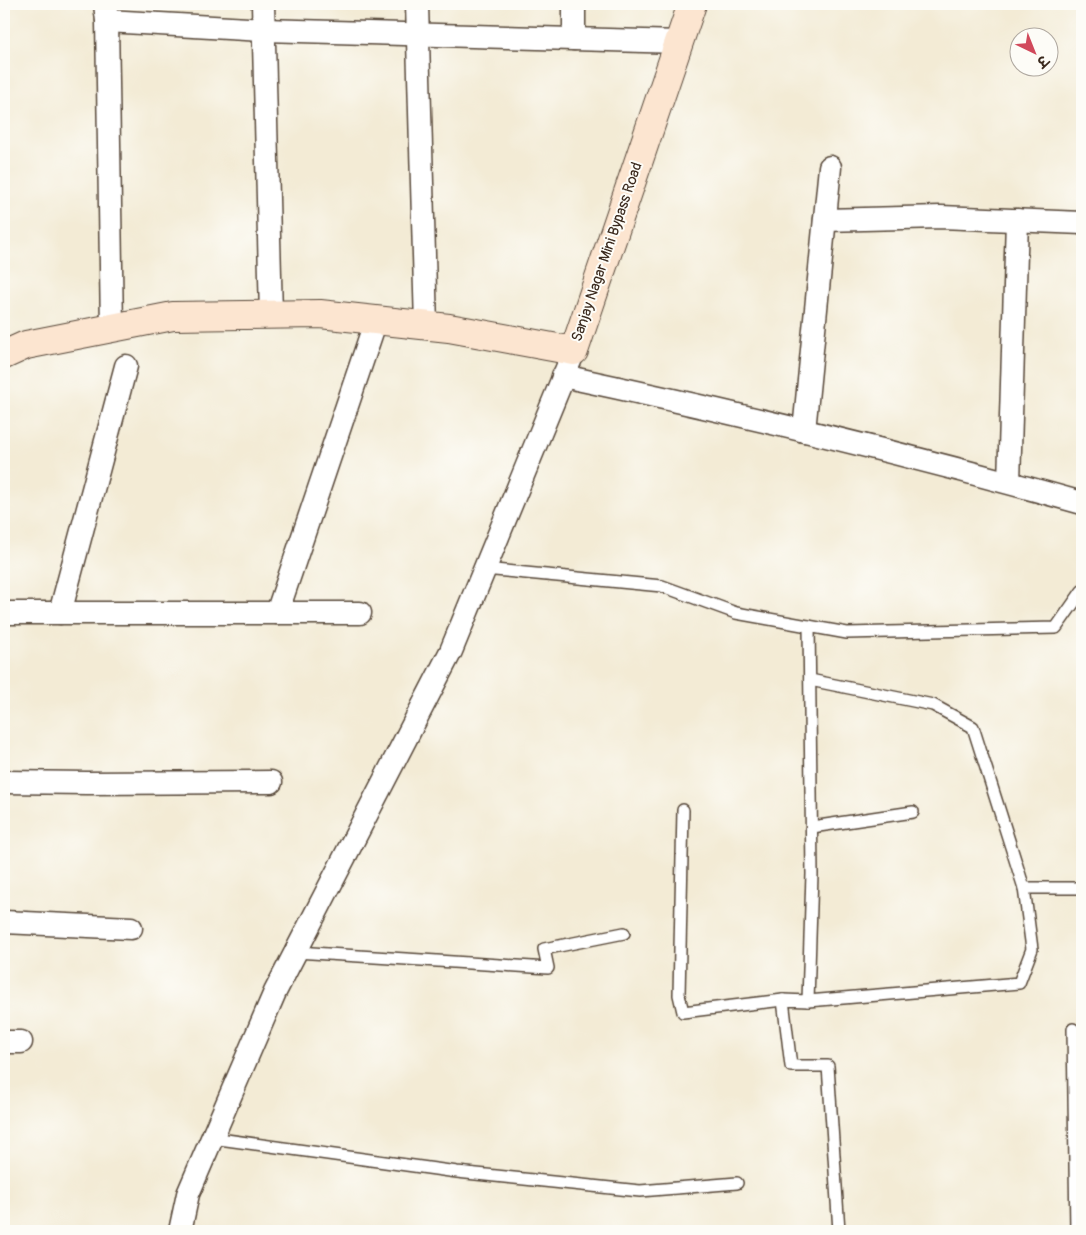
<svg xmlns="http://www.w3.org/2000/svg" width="1086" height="1235" font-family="Pangolin,'Playpen Sans Deva',sans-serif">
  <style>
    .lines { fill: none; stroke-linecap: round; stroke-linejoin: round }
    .lane-casing { stroke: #574739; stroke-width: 14 }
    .street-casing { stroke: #574739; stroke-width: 25 }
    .secondary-casing { stroke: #574739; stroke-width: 30 }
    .lane { stroke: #fff; stroke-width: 11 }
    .street { stroke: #fff; stroke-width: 22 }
    .secondary { stroke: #fce5d0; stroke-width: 28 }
    .labels { text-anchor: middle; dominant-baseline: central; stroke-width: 4; stroke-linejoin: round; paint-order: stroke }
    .street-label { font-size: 15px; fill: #3b2a1e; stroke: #fdfcf7 }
  </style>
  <rect width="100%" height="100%" fill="#fdfcf7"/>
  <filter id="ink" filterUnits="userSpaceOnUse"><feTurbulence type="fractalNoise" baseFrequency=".02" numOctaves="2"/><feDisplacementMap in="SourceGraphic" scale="10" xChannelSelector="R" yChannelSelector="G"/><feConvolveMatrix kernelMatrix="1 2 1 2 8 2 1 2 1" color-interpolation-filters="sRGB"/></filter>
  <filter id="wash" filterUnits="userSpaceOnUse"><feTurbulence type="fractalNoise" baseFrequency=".0096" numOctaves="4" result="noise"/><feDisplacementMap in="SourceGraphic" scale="20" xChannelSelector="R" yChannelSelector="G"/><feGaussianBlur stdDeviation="1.12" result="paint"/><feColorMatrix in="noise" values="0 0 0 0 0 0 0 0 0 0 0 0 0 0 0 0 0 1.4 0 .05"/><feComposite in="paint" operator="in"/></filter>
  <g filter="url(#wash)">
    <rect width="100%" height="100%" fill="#f3ebd5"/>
  </g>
  <g filter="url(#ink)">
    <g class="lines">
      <g class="lane-casing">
        <g id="lane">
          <path d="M484 569 662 586 736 613 847 633 1056 628 1082 591"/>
          <path d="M809 626 812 874 808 1001 783 1000 791 1066H828L839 1231"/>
          <path d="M683 810 679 995 683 1012 783 1000"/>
          <path d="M812 827 913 812"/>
          <path d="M1024 888H1082"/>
          <path d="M296 952 548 968 544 949 624 933"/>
          <path d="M808 1001 1019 983 1032 949 1024 888 973 727 933 705 810 680"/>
          <path d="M1073 1029 1076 1231"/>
          <path d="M212 1138 457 1172 640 1191 737 1183"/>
        </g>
      </g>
      <g class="street-casing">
        <g id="street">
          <path d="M105 4 107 21 112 328"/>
          <path d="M263 4 271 315"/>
          <path d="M417 4 426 326"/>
          <path d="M107 21 264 30 679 42"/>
          <path d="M574 39V4"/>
          <path d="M825 220 941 217 1082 223"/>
          <path d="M563 376C737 413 911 455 1082 503"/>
          <path d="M804 431 830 167"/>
          <path d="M1009 482 1017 220"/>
          <path d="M4 613H360"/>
          <path d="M60 613 126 366"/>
          <path d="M277 613 376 320"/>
          <path d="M4 782 87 783 271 782"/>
          <path d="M4 922 131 928"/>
          <path d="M4 1042H21"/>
          <path d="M180 1231 188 1194 275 992 451 651 574 351"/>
        </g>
      </g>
      <g class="secondary-casing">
        <path id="secondary" d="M4 355 26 345 173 316 320 314 449 328 574 351 692 4"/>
      </g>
      <use href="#lane" class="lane"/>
      <use href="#street" class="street"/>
      <use href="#secondary" class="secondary"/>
    </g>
  </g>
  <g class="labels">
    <g class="street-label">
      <text transform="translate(607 252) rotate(-71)">Sanjay Nagar Mini Bypass Road</text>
    </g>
  </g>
  <rect width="1086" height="1235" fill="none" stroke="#fdfcf7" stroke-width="20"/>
  <g transform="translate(1034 52) rotate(137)"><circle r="24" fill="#fdfcf7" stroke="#afa8a0"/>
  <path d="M0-4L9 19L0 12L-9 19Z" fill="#d1495b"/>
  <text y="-8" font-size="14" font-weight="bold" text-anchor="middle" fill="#3b2a1e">उ</text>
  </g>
</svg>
